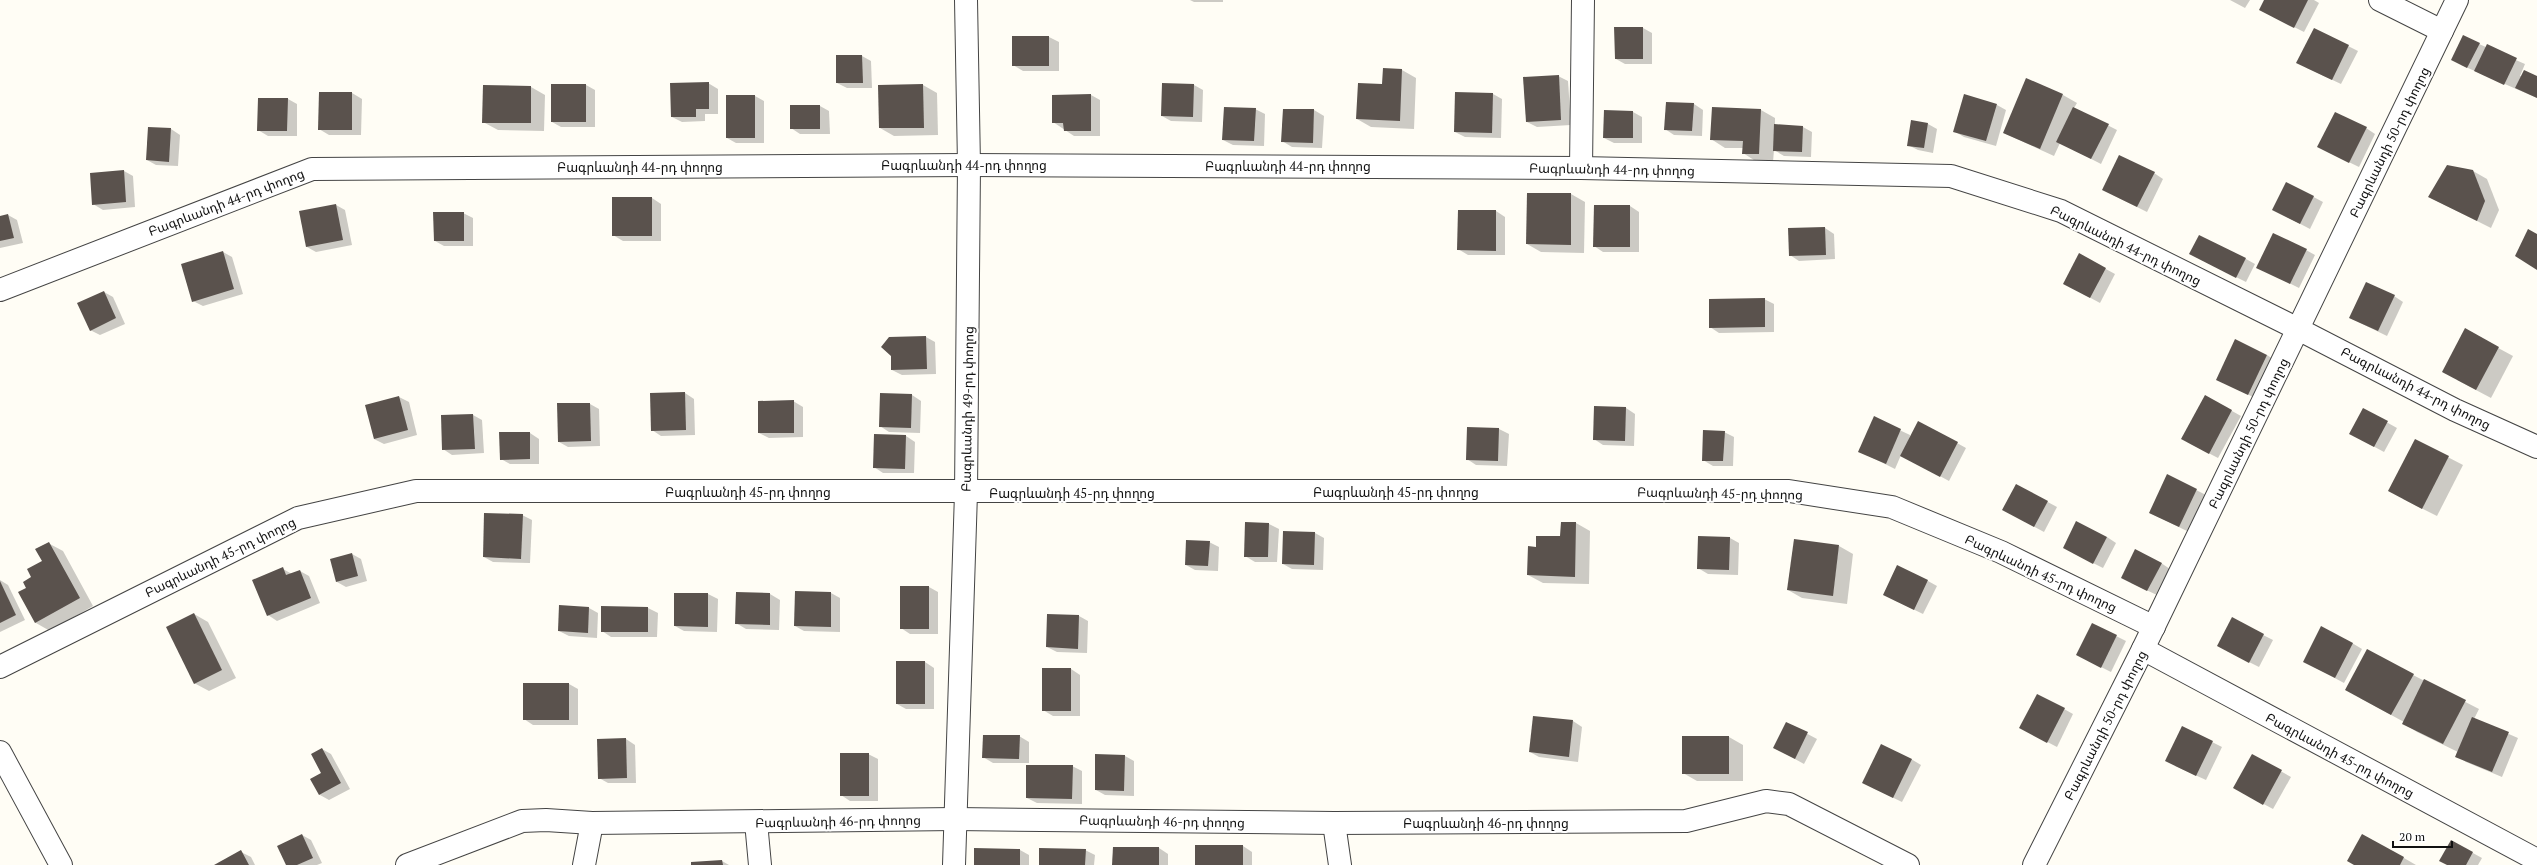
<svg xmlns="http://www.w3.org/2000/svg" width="2537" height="865" font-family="'PT Serif','Noto Sans Armenian',serif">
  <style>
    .shadow { fill: #0003 }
    .building { fill: #5a524d }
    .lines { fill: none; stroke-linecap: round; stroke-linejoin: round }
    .minor-casing { stroke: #444; stroke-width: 24 }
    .minor { stroke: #fff; stroke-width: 22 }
    .labels { text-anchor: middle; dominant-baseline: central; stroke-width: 4; stroke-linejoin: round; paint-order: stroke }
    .street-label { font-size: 13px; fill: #111; stroke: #fff }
  </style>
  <rect width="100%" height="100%" fill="#fffdf5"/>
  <g class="shadow">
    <path d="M1190 0H1223V2H1194Z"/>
    <path d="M2230 0H2250L2245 8Z"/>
    <path d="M2265 0H2314L2319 3 2304 32 2260 10Z"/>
    <path d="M1643 28 1652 33V64H1625L1616 59Z"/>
    <path d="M2314 29 2358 51 2341 84 2307 68Z"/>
    <path d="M1013 37H1049L1059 42V71H1023L1013 65Z"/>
    <path d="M2479 44 2525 64 2520 76 2537 78V98L2461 65Z"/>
    <path d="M862 56 871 61 872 88H847L837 83Z"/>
    <path d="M1384 69 1402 70 1416 78 1414 129 1371 127 1357 119 1383 85Z"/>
    <path d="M1558 76 1568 81 1571 125 1537 127 1527 122Z"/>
    <path d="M708 83 718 89V114H705V121L682 122 672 117Z"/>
    <path d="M586 85 595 90V127H561L552 122Z"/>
    <path d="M923 85 937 93 938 135 894 136 880 128 879 86Z"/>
    <path d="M1194 85 1203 90 1202 122 1171 121 1162 116Z"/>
    <path d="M531 87 545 95 544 131 498 130 483 122Z"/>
    <path d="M320 93H352L362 99 361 135H329L319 129Z"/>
    <path d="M1493 94 1502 99 1501 138 1465 137 1455 132Z"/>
    <path d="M1091 95 1100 100V136H1074L1053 122Z"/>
    <path d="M2063 95 2077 103 2074 108 2117 130 2101 164 2060 143 2054 156 2004 133Z"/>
    <path d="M755 96 764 101V143H736L727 138Z"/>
    <path d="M288 99 297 104V136H268L258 130Z"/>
    <path d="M1694 104 1703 110 1702 136 1674 135 1665 129Z"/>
    <path d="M1997 105 2006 110 1996 146 1964 137 1954 131Z"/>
    <path d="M820 106 829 111 830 134H800L791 128Z"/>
    <path d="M1255 109 1265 114 1264 146 1233 145 1223 140Z"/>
    <path d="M1284 110H1314L1324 116 1322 148 1292 147 1282 141Z"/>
    <path d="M1761 110 1775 118V126L1803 127 1812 132 1811 157 1784 156 1774 150 1773 162H1757L1743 153V148H1725L1711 139Z"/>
    <path d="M1633 112 1642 117V143H1614L1604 138Z"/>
    <path d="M1912 122 1928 124 1937 129 1933 153 1918 150 1908 145Z"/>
    <path d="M2366 128 2375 134 2359 167 2328 152Z"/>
    <path d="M171 129 180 135 178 166 156 165 147 160Z"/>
    <path d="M124 171 133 176 135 207 103 210 93 204Z"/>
    <path d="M2473 171 2487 179 2499 210 2491 228 2429 197Z"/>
    <path d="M2154 173 2163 179 2147 212 2113 195Z"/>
    <path d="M2287 183 2323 202 2310 229 2283 215Z"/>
    <path d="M1571 194 1585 202 1584 253 1541 252 1527 244Z"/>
    <path d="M652 198 661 204V241H623L613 235Z"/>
    <path d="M336 205 345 210 352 245 316 252 307 247Z"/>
    <path d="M1630 206 1639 212V252H1603L1594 246Z"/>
    <path d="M1496 211 1505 217V255H1468L1458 249Z"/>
    <path d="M463 213 473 218V246H444L435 241Z"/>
    <path d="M8 215 17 220 23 243 0 248V217Z"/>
    <path d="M1825 228 1834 234 1835 259 1799 261 1790 255Z"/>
    <path d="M2306 250 2315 255 2299 288 2267 272Z"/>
    <path d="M223 252 232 257 243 294 203 306 193 301Z"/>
    <path d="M2190 254 2246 259 2255 264 2246 282Z"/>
    <path d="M2080 255 2115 274 2100 303 2074 289Z"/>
    <path d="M104 292 113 297 125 324 100 335 90 330Z"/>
    <path d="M2394 296 2403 302 2387 336 2350 318Z"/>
    <path d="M1764 299 1774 304V332L1719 333 1710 327Z"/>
    <path d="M2465 330 2513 356 2491 398 2457 380Z"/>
    <path d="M926 337 935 342 936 374 902 375 892 370Z"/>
    <path d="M2267 355 2276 361 2257 399 2225 383Z"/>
    <path d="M685 393 694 399 695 435 661 436 652 430Z"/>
    <path d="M912 395 921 401 920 433 889 432 880 426Z"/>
    <path d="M2205 396 2241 416 2218 458 2191 444Z"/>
    <path d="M399 397 409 402 417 435 384 444 374 439 366 406Z"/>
    <path d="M793 401 803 407V437L769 438 759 433Z"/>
    <path d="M590 404 599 409 600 446 568 447 559 442Z"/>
    <path d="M1626 408 1635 414 1634 446 1603 445 1594 439Z"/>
    <path d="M2363 409 2397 428 2384 452 2360 439Z"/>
    <path d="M473 415 482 420 484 453 452 455 443 449 442 416Z"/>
    <path d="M1874 418 1910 435 1909 442 1957 443 1966 448 1949 481 1901 455 1895 469 1859 451Z"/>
    <path d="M1468 428 1499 429 1509 434 1507 466 1476 465 1467 459Z"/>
    <path d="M1724 432 1734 437 1733 466H1713L1703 460Z"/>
    <path d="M530 433 539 439V464H510L501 459Z"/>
    <path d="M906 436 915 442 914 473H883L874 467Z"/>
    <path d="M2415 440 2463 465 2437 516 2403 499Z"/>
    <path d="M2168 476 2206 495 2189 532 2150 513Z"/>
    <path d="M2016 485 2057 507 2044 532 2013 515Z"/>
    <path d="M522 515 532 520 530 563 493 562 484 557Z"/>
    <path d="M1246 523 1269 524 1279 529 1277 562H1255L1245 556Z"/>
    <path d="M1562 523H1576L1590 531 1589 584 1543 583 1528 575 1537 548 1561 537Z"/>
    <path d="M1315 533 1324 538 1323 570 1292 569 1283 564Z"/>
    <path d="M1699 537 1730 538 1739 543 1738 575 1708 574 1698 568Z"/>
    <path d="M2107 537 2116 543 2103 568 2073 553Z"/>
    <path d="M1209 542 1219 547 1218 571 1195 570 1186 565Z"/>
    <path d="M48 543 63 551 93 606 50 631 36 623 19 592 27 588 43 562Z"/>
    <path d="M1839 546 1853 554 1847 604 1802 598 1788 590Z"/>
    <path d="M352 554 361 559 367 581 346 587 337 582Z"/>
    <path d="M2161 563 2170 569 2157 595 2131 583Z"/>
    <path d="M283 569 292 574 300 571 309 576 320 603 277 621 268 615Z"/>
    <path d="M0 580 8 585 25 620 0 632Z"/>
    <path d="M1928 581 1937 586 1923 614 1894 600Z"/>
    <path d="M929 587 938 592V634H910L901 628Z"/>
    <path d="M796 592 831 593 840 598V632L804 631 795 626Z"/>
    <path d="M737 593 770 594 780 600 779 630 746 629 736 623Z"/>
    <path d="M675 594H708L718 599 717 632 684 631 675 626Z"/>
    <path d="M602 607 648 608 658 613 657 637H611L602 631Z"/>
    <path d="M589 608 598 613 597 638 569 636 559 631Z"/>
    <path d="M194 614 208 622 236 678 209 691 194 683Z"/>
    <path d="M1079 616 1088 621 1087 653 1057 652 1047 647Z"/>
    <path d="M2092 624 2126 641 2111 672 2087 660Z"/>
    <path d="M2263 635 2273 640 2259 667 2227 651Z"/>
    <path d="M2352 643 2362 649 2344 683 2314 667Z"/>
    <path d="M925 662 934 668V709H906L897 704Z"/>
    <path d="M1071 669 1080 675V716H1053L1043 710Z"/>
    <path d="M2413 675 2479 709 2474 719 2518 738 2502 777 2466 762 2457 756 2458 752 2417 732 2403 723 2404 722 2360 698Z"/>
    <path d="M569 684 578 689V725H533L524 719Z"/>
    <path d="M2064 709 2073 714 2057 747 2030 733Z"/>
    <path d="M1573 721 1582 727 1578 762 1539 757 1530 752Z"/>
    <path d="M1787 723 1817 739 1804 764 1784 753Z"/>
    <path d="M1019 736 1029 742V763H993L983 757Z"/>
    <path d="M1729 737 1743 745V781H1697L1683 773Z"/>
    <path d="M626 739 635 745 636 783H608L599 778Z"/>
    <path d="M2212 742 2222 747 2206 780 2175 766Z"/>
    <path d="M322 749 331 754 350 789 329 800 320 795 311 779 323 773Z"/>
    <path d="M868 754 878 759V801H850L841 795Z"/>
    <path d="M2252 755 2291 777 2273 809 2243 793Z"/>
    <path d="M1125 756 1134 761V796L1105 795 1096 790Z"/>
    <path d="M1911 759 1921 765 1902 802 1873 788Z"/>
    <path d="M1072 766 1082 771V804L1037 803 1027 798Z"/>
    <path d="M302 835 311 840 322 863 317 865H287Z"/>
    <path d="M2363 835 2404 858 2416 865H2356Z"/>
    <path d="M2451 841 2482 858 2478 865H2448Z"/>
    <path d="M1243 846 1252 852V865H1196Z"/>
    <path d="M1159 848 1168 854V865H1113Z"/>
    <path d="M1020 850 1029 855V865H975Z"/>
    <path d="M1085 850 1095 855 1094 865H1040Z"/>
    <path d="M241 852 251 857 255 865H216Z"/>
    <path d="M722 861 729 865H692Z"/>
  </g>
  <g class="building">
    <path d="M2264 0H2308L2294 28 2259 10Z"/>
    <path d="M1614 27H1643V59H1615Z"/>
    <path d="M2314 28 2349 45 2332 80 2296 63Z"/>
    <path d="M2463 35 2480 43 2467 68 2451 60Z"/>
    <rect x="1012" y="36" width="37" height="30"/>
    <path d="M2487 44 2517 58 2504 85 2474 71Z"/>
    <path d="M836 55H862L863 83H836Z"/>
    <path d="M1383 68 1402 69 1400 121 1356 119 1358 83 1382 84Z"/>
    <path d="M2524 70 2537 76V98L2515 88Z"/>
    <path d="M1559 75 1561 120 1526 122 1523 77Z"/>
    <path d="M2026 78 2063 94 2040 149 2003 133Z"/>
    <path d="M709 82V109H696V117H671L670 83Z"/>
    <path d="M1162 83 1194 84 1193 117 1161 116Z"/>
    <rect x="551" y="84" width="35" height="38"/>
    <path d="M923 84 924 128H879L878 85Z"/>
    <path d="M483 85 531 86V123H482Z"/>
    <path d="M319 92H352V130H318Z"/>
    <path d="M1455 92 1493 93 1492 133 1454 132Z"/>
    <path d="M1091 94V131H1064L1063 123H1052V95Z"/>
    <path d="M1964 94 1997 104 1986 141 1953 132Z"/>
    <rect x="726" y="95" width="29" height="43"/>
    <path d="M258 98H288L287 131H257Z"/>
    <path d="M1666 102 1694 103 1692 131 1664 130Z"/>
    <rect x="790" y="105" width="30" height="24"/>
    <path d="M1224 107 1256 108 1254 141 1222 140Z"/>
    <path d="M1712 107 1761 109 1759 154H1742L1743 141 1710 140Z"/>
    <path d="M2073 107 2109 124 2091 159 2056 142Z"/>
    <path d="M1283 109H1314L1313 143 1281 142Z"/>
    <path d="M1604 110 1633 111V138H1603Z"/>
    <path d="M2335 112 2367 127 2349 163 2317 147Z"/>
    <path d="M1911 120 1928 123 1924 148 1907 146Z"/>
    <path d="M1774 124 1803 126 1802 152 1773 151Z"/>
    <path d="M148 127 171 128 169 162 146 160Z"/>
    <path d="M2119 155 2155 172 2137 207 2102 190Z"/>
    <path d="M2447 165 2473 170 2485 201 2477 221 2428 197Z"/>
    <path d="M124 170 126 202 92 205 90 173Z"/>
    <path d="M2286 182 2314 196 2300 224 2272 210Z"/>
    <path d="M1527 193H1571V245L1526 244Z"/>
    <rect x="612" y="197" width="40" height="39"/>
    <path d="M336 204 343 240 306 247 299 211Z"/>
    <path d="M1594 205H1630V247H1593Z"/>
    <path d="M1458 210H1496V251L1457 250Z"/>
    <path d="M433 212H464V241H434Z"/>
    <path d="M8 214 14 238 0 241V216Z"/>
    <path d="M1825 227 1826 255 1789 256 1788 228Z"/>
    <path d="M2528 229 2537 234V270L2515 256Z"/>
    <path d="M2273 233 2307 249 2290 284 2256 268Z"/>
    <path d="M2199 235 2246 258 2236 278 2189 254Z"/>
    <path d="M223 251 234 289 192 302 181 264Z"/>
    <path d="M2079 253 2106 268 2090 298 2063 284Z"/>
    <path d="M2366 282 2395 295 2378 331 2349 318Z"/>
    <path d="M104 291 116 318 90 331 77 303Z"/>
    <path d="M1765 298V327L1709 328V299Z"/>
    <path d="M2465 328 2499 347 2476 390 2442 372Z"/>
    <path d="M926 336 927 369 891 370V356L881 347 889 337Z"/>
    <path d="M2235 339 2267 355 2248 395 2216 380Z"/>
    <path d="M685 392 686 430 651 431 650 393Z"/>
    <path d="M880 393 912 394 911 428 879 427Z"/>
    <path d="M2205 395 2232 410 2209 454 2181 439Z"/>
    <path d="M399 396 408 430 374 439 365 405Z"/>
    <path d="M794 400V433H758V401Z"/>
    <path d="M557 403H590L591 441 558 442Z"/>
    <path d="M1594 406 1626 407 1625 441 1593 440Z"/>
    <path d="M2363 408 2388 421 2374 447 2349 434Z"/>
    <path d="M473 414 475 449 442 450 441 415Z"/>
    <path d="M1874 416 1901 429 1886 464 1858 452Z"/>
    <path d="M1918 421 1958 442 1940 477 1900 456Z"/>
    <path d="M1467 427 1499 428 1498 461 1466 460Z"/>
    <path d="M1703 430 1725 431 1723 461H1702Z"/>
    <path d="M499 432H530V459L500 460Z"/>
    <path d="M874 434 906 435 905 469 873 468Z"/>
    <path d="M2415 439 2449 456 2422 509 2388 491Z"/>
    <path d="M2167 474 2197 489 2179 527 2149 513Z"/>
    <path d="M2016 484 2048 501 2034 527 2002 510Z"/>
    <path d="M484 513 523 514 521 559 483 557Z"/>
    <path d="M2076 521 2107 537 2093 564 2063 548Z"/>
    <path d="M1245 522 1269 523 1268 557H1244Z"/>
    <path d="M1561 522H1576L1575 577 1527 575 1528 546 1536 547V536H1560Z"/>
    <path d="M1283 531 1315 532 1314 565 1282 564Z"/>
    <path d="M1698 536 1730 537 1729 570 1697 569Z"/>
    <path d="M1794 539 1839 545 1833 596 1787 590Z"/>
    <path d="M1186 540 1210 541 1208 566 1185 565Z"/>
    <path d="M49 542 80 598 35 623 18 592 26 588 23 582 31 577 27 569 42 561 35 549Z"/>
    <path d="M2135 549 2162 563 2147 591 2121 578Z"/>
    <path d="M352 553 358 576 336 582 330 559Z"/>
    <path d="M1897 565 1928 580 1914 610 1883 595Z"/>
    <path d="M283 567 286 575 300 570 311 598 267 616 252 580Z"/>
    <path d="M0 581 16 615 0 623Z"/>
    <rect x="900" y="586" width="29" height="43"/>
    <path d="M795 591 831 592V627L794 626Z"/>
    <path d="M736 592 770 593V625L735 624Z"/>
    <path d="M674 593H708V627L674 626Z"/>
    <path d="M559 605 589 607 588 633 558 631Z"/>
    <path d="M601 606 648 607V632H601Z"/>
    <path d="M194 613 222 670 194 684 166 627Z"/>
    <path d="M1047 614 1079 615 1078 649 1046 647Z"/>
    <path d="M2232 617 2264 634 2249 663 2217 646Z"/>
    <path d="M2092 623 2117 635 2101 668 2076 655Z"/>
    <path d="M2321 626 2353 643 2335 678 2303 662Z"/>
    <path d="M2367 649 2414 674 2391 715 2345 690Z"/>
    <rect x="896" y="661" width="29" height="43"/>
    <rect x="1042" y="668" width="29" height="43"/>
    <path d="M2424 679 2466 700 2443 744 2402 724Z"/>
    <rect x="523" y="683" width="46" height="37"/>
    <path d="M2037 694 2065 708 2047 743 2019 728Z"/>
    <path d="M1533 716 1573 720 1569 757 1529 752Z"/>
    <path d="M2472 717 2509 732 2492 772 2455 757Z"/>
    <path d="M1786 722 1808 732 1795 759 1773 748Z"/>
    <path d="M2182 726 2213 741 2196 776 2165 761Z"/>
    <path d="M983 735H1020L1019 759 982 758Z"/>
    <rect x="1682" y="736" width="47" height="38"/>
    <path d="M626 738 627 778 598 779 597 739Z"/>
    <path d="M1881 744 1912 759 1893 798 1862 783Z"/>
    <path d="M322 748 341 783 319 795 310 779 321 773 311 754Z"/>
    <rect x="840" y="753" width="29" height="43"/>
    <path d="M1095 754 1125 755 1124 791 1095 790Z"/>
    <path d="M2252 754 2282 770 2263 805 2233 788Z"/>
    <path d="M1026 765H1073L1072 799 1026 798Z"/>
    <path d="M302 834 313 858 297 865H286L277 846Z"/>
    <path d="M2362 834 2404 857 2400 865H2354L2347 861Z"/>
    <path d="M2451 840 2473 852 2466 865H2447L2439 861Z"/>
    <rect x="1195" y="845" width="48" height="20"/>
    <path d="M1113 847H1159V865H1112Z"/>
    <path d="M974 848 1020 849V865H974Z"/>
    <path d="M1039 848 1086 849 1085 865H1039Z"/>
    <path d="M241 850 249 865H214Z"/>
    <path d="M722 860 723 865H691V862Z"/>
  </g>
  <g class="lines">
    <g class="minor-casing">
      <g id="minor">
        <path d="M2380 0 2442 31"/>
        <path d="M1581 168 1583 0"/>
        <path d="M0 290 312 169 969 165 1581 168 1951 176 2061 211 2298 329 2455 410 2537 447"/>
        <path d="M2143 649 2537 860"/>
        <path d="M0 667 298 518 416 491H1789L1892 507 2001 552 2154 627"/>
        <path d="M0 752 61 865"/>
        <path d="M756 822 760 865"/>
        <path d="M1334 823 1340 865"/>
        <path d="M407 865 522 821 546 820 592 823 955 819 1334 823 1686 821 1766 801 1789 804 1908 865"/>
        <path d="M584 865 592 823"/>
        <path d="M954 865 966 493 969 165 966 0"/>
        <path d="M2034 865 2143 649 2457 0"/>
      </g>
    </g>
    <use href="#minor" class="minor"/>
  </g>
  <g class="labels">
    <g class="street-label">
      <text transform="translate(2389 142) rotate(-64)">Բագրևանդի 50-րդ փողոց</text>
      <text x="964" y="165">Բագրևանդի 44-րդ փողոց</text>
      <text x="1288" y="166">Բագրևանդի 44-րդ փողոց</text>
      <text x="640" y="167">Բագրևանդի 44-րդ փողոց</text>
      <text transform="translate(1612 169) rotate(1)">Բագրևանդի 44-րդ փողոց</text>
      <text transform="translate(226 202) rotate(-21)">Բագրևանդի 44-րդ փողոց</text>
      <text transform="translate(2126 245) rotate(26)">Բագրևանդի 44-րդ փողոց</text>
      <text transform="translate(2416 388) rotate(27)">Բագրևանդի 44-րդ փողոց</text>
      <text transform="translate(967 409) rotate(-89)">Բագրևանդի 49-րդ փողոց</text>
      <text transform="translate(2248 433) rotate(-64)">Բագրևանդի 50-րդ փողոց</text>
      <text x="748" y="492">Բագրևանդի 45-րդ փողոց</text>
      <text x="1396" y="492">Բագրևանդի 45-րդ փողոց</text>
      <text x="1072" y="493">Բագրևանդի 45-րդ փողոց</text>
      <text transform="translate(1720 493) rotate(1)">Բագրևանդի 45-րդ փողոց</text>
      <text transform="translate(220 557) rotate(-26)">Բագրևանդի 45-րդ փողոց</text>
      <text transform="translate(2041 573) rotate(25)">Բագրևանդի 45-րդ փողոց</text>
      <text transform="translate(2105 725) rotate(-63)">Բագրևանդի 50-րդ փողոց</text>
      <text transform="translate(2340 755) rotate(28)">Բագրևանդի 45-րդ փողոց</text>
      <text transform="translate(838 821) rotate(-1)">Բագրևանդի 46-րդ փողոց</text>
      <text transform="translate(1162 821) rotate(1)">Բագրևանդի 46-րդ փողոց</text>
      <text x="1486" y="823">Բագրևանդի 46-րդ փողոց</text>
    </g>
  </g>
  <path d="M2393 841v6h59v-6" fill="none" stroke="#111111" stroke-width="2"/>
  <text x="2399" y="841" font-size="12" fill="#111111" stroke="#ffffff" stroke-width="3" paint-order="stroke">20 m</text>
</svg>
